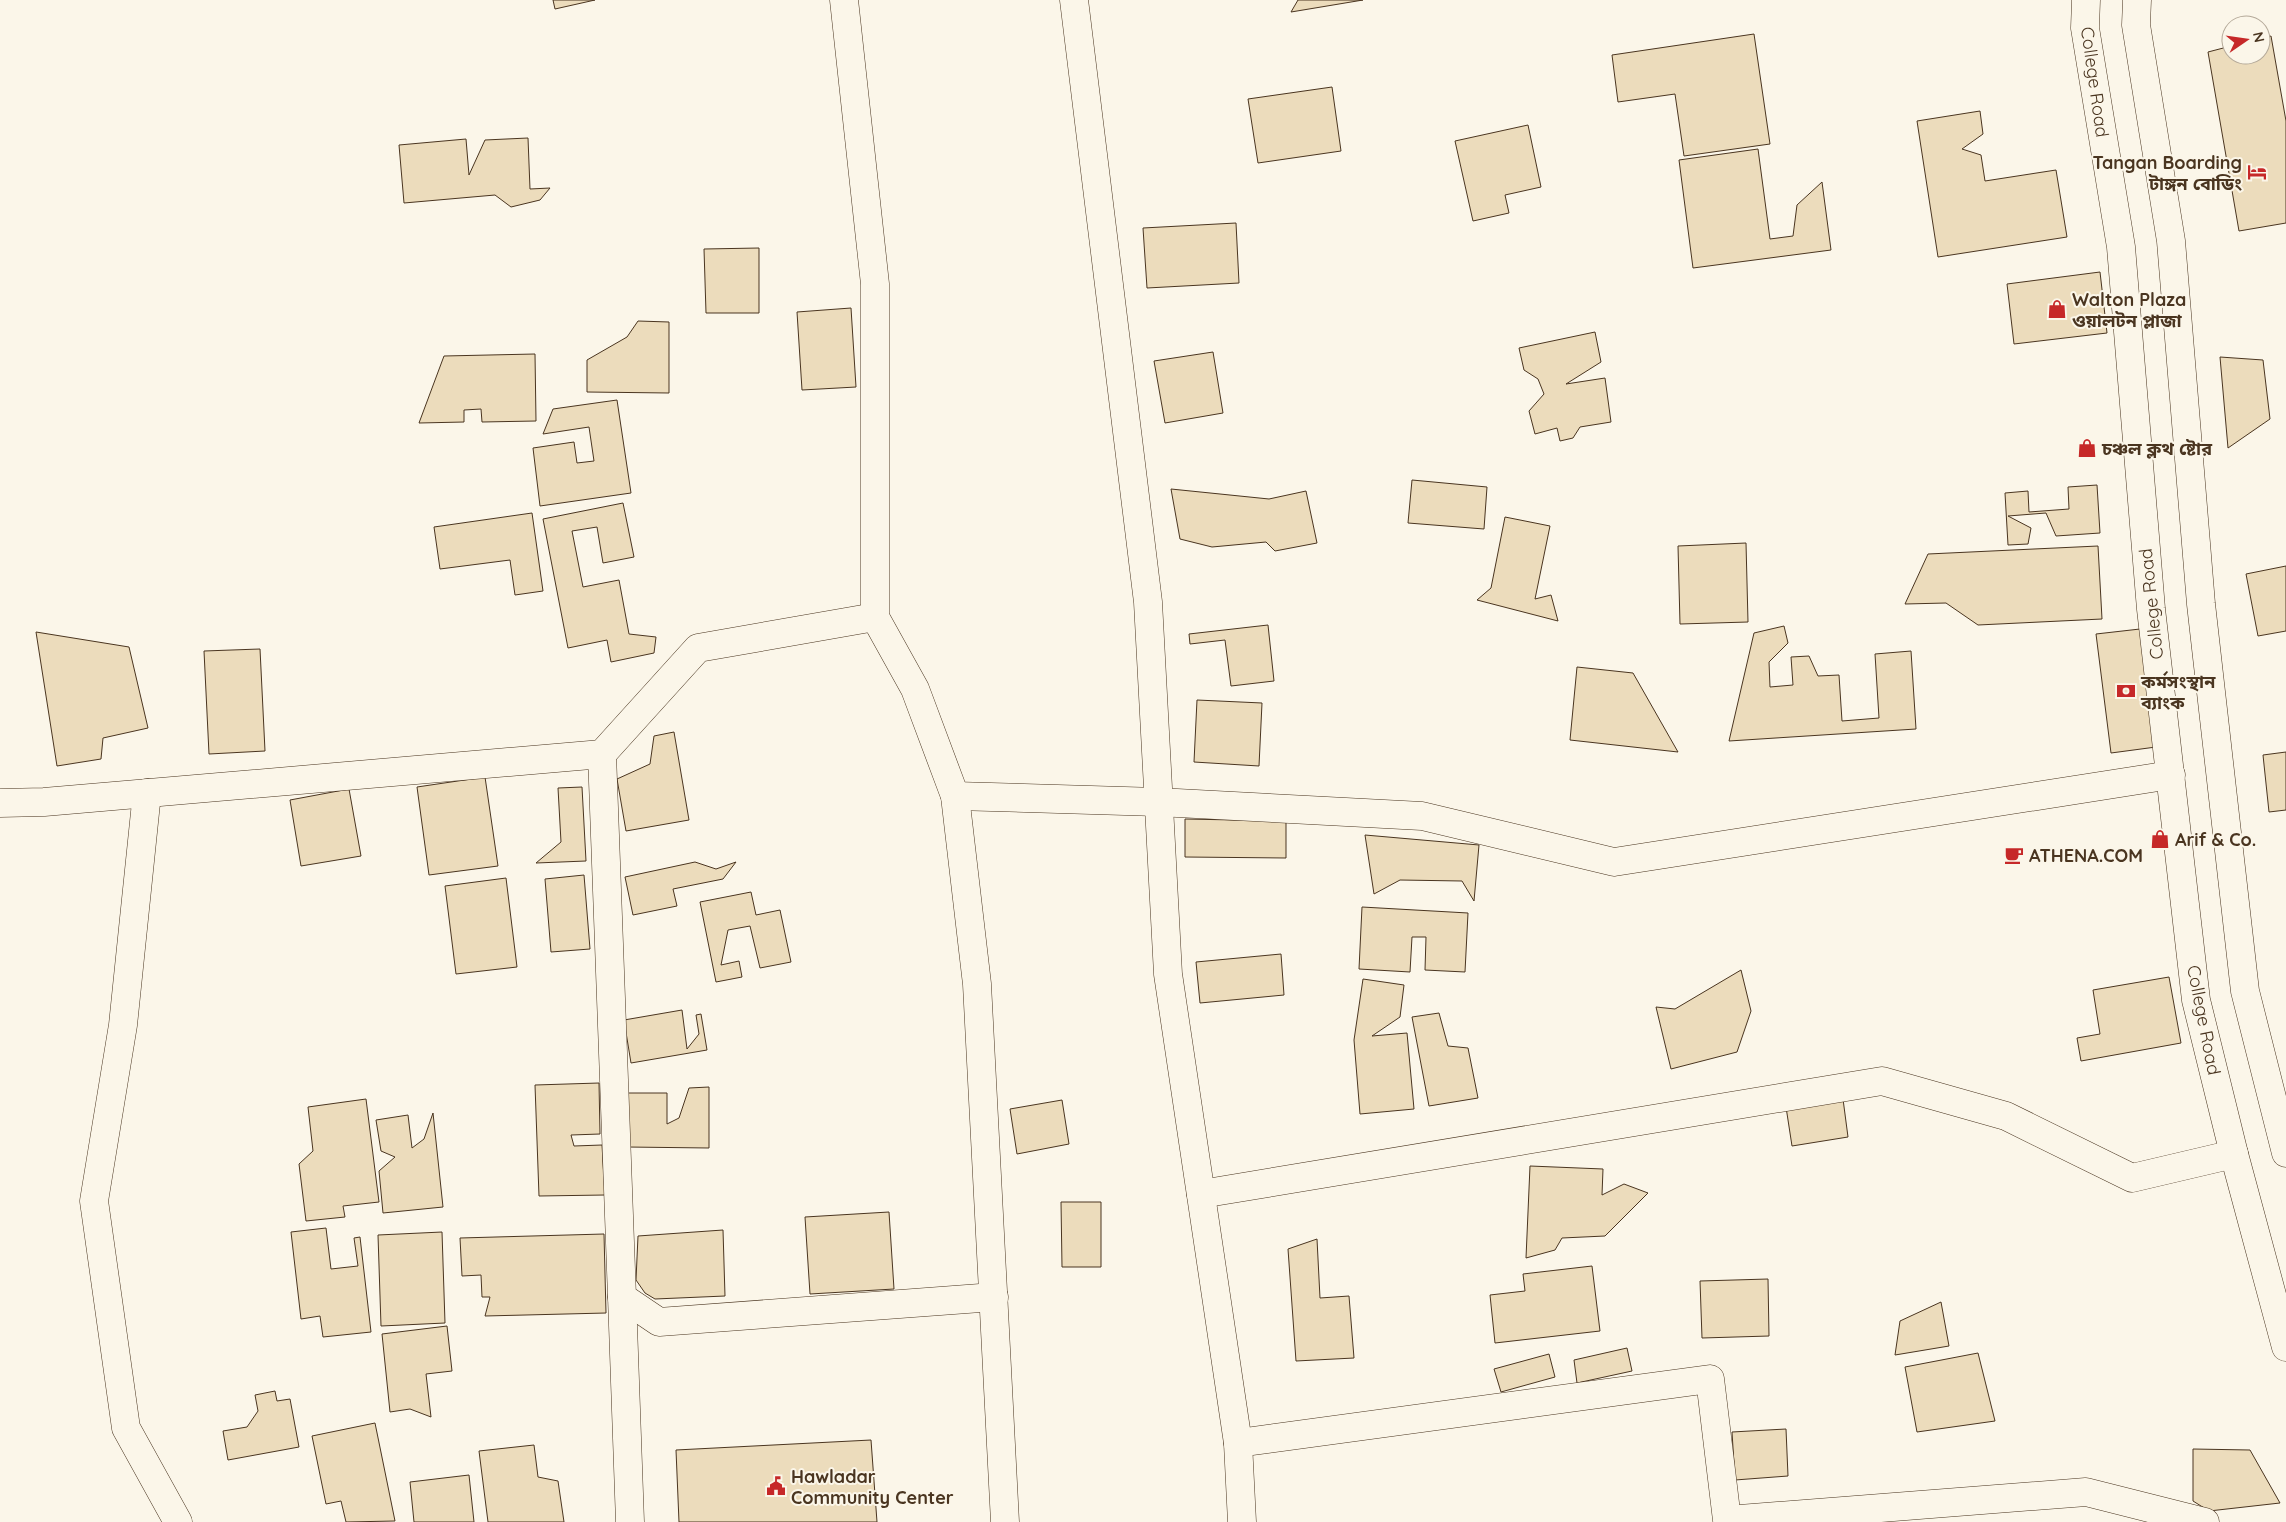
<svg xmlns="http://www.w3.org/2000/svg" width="2286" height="1522" font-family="Quicksand,'Noto Sans Bengali',sans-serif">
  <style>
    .building { fill: #ecdcbc; stroke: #4a3520 }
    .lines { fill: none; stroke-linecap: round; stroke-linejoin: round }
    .minor-casing { stroke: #4a3520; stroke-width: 29 }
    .primary-casing { stroke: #4a3520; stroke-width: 29 }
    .minor { stroke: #fbf6e9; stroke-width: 28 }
    .primary { stroke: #fbf6e9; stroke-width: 28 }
    .labels { text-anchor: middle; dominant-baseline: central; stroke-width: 4; stroke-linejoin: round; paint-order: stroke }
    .street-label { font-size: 18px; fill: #4a3520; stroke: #fbf6e9 }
    .poi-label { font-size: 18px; font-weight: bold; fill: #4a3520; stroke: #fbf6e9; text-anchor: start }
  </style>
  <rect width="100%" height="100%" fill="#fbf6e9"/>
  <g class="building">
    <path d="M553 0H595L555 9Z"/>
    <path d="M1298 0H1363L1291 12Z"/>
    <path d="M1754 34 1770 144 1684 156 1675 94 1618 102 1612 55Z"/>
    <path d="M2271 36 2286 121V223L2239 231 2208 52 2231 46V55H2261V39Z"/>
    <path d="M1332 87 1341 151 1258 163 1248 99Z"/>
    <path d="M1980 111 1983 134 1962 149 1981 155 1985 181 2056 170 2067 237 1938 257 1917 121Z"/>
    <path d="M1528 125 1541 187 1505 195 1509 213 1473 221 1455 141Z"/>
    <path d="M528 138 530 189 550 188 540 200 511 207 495 195 404 203 399 145 466 139 469 175 485 140Z"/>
    <path d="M1758 149 1770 239 1793 236 1797 205 1822 182 1831 250 1693 268 1679 160Z"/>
    <path d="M1236 223 1239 283 1147 288 1143 228Z"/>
    <path d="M759 248V313H706L704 249Z"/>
    <path d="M2100 272 2107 333 2014 344 2007 284Z"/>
    <path d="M851 308 856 387 802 390 797 312Z"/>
    <path d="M638 321 669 322V393L587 392V360L627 337Z"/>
    <path d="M1595 332 1601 362 1566 384 1605 378 1611 422 1580 427 1573 438 1560 441 1557 428 1535 434 1529 411 1544 394 1538 379 1524 370 1519 348Z"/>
    <path d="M1213 352 1223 413 1165 423 1154 361Z"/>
    <path d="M535 354 536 421 482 422 481 409 464 410V422L419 423 444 356Z"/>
    <path d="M2220 357 2263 360 2270 419 2228 448Z"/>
    <path d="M617 400 631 493 540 506 533 448 574 442 577 463 594 461 589 427 543 434 553 409Z"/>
    <path d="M1412 480 1487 487 1484 529 1408 523Z"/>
    <path d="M2097 485 2100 533 2056 536 2046 513 2008 516 2031 528 2028 544 2008 545 2005 493 2028 491 2029 512 2069 509 2068 487Z"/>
    <path d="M1171 489 1269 499 1306 491 1317 543 1275 551 1266 542 1212 547 1180 539Z"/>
    <path d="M623 503 634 557 603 563 597 527 572 531 583 587 619 580 629 634 656 637 654 653 611 662 607 640 568 648 543 519Z"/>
    <path d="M532 513 543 591 515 595 510 560 440 569 434 527Z"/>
    <path d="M1505 517 1550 526 1535 599 1551 595 1558 621 1477 600 1491 588Z"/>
    <path d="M1746 543 1748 622 1680 624 1678 546Z"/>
    <path d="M2098 546 2102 619 1978 625 1946 603 1905 604 1928 554Z"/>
    <path d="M2286 566V631L2258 636 2246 574Z"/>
    <path d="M1268 625 1274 681 1231 686 1225 640 1190 644 1189 634Z"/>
    <path d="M1784 626 1788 643 1769 662 1770 687 1793 685 1791 657 1809 656 1818 676 1839 675 1842 721 1879 718 1875 654 1911 651 1916 729 1729 741 1754 633Z"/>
    <path d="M2140 629 2156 747 2111 753 2096 634Z"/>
    <path d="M36 632 129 647 148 728 103 738 101 759 57 766Z"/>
    <path d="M260 649 265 751 209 754 204 651Z"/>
    <path d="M1577 667 1633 673 1678 752 1570 740Z"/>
    <path d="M1197 700 1262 703 1259 766 1194 762Z"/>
    <path d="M674 732 689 820 626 831 617 779 650 764 654 736Z"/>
    <path d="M2286 752V810L2269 812 2263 755Z"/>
    <path d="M485 777 498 866 429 875 417 787Z"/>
    <path d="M582 787 586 861 536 863 561 842 558 788Z"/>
    <path d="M349 789 361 856 301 866 290 800Z"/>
    <path d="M1185 819 1286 821V858L1185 857Z"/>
    <path d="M1365 835 1479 845 1474 901 1462 881 1400 880 1374 894Z"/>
    <path d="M695 862 716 869 736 862 723 879 673 889 677 906 633 915 625 877Z"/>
    <path d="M584 875 590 949 551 952 545 879Z"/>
    <path d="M506 878 517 967 456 974 445 886Z"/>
    <path d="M751 892 756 915 780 910 791 962 760 968 750 926 728 930 721 965 739 961 742 977 716 982 700 902Z"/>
    <path d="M1362 907 1468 913 1465 972 1425 970 1426 937H1412L1410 972 1359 969Z"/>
    <path d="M1281 954 1284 995 1200 1003 1196 962Z"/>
    <path d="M1741 970 1751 1011 1737 1052 1671 1069 1656 1007 1675 1009Z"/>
    <path d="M2169 977 2181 1043 2081 1061 2077 1038 2100 1034 2093 990Z"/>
    <path d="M1363 979 1404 985 1400 1017 1372 1036 1407 1033 1414 1109 1360 1114 1354 1040Z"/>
    <path d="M682 1010 687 1049 699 1034 696 1015 701 1014 707 1050 631 1063 624 1020Z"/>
    <path d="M1439 1013 1448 1046 1468 1048 1478 1098 1429 1106 1412 1017Z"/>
    <path d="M599 1083 600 1134 571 1135 574 1146 602 1145 605 1195 539 1196 535 1085Z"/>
    <path d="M709 1087V1148L627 1147V1093H667V1124L679 1118 689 1088Z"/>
    <path d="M366 1099 379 1202 343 1206 345 1217 306 1221 299 1164 313 1151 308 1107Z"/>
    <path d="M1843 1099 1848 1137 1792 1146 1786 1107Z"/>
    <path d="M1062 1100 1069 1144 1017 1154 1010 1109Z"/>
    <path d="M433 1113 443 1207 383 1213 379 1171 395 1157 381 1151 376 1120 408 1115 412 1148 424 1139Z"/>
    <path d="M1530 1166 1603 1169 1602 1195 1624 1184 1648 1193 1605 1236 1562 1238 1555 1250 1526 1258Z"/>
    <path d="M1061 1202H1101V1267H1062Z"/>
    <path d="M889 1212 894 1289 810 1294 805 1217Z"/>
    <path d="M326 1228 331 1269 358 1266 354 1238 360 1237 371 1332 323 1337 320 1316 301 1319 291 1232Z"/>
    <path d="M723 1230 725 1296 655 1299 645 1293 636 1280 638 1236Z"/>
    <path d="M442 1232 445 1323 381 1326 378 1235Z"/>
    <path d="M604 1234 606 1313 485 1316 490 1297H482L481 1275 462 1276 460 1238Z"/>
    <path d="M1317 1239 1320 1298 1349 1296 1354 1358 1296 1361 1288 1249Z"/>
    <path d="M1592 1266 1600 1331 1495 1343 1490 1295 1525 1291 1523 1274Z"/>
    <path d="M1768 1279 1769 1336 1702 1338 1700 1281Z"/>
    <path d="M1941 1302 1949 1346 1895 1355 1900 1321Z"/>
    <path d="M447 1326 452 1371 426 1374 431 1417 410 1409 390 1412 382 1334Z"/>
    <path d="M1627 1348 1632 1371 1577 1383 1574 1360Z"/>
    <path d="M1978 1353 1995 1421 1917 1432 1905 1367Z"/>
    <path d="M1549 1354 1555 1377 1501 1392 1494 1369Z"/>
    <path d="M275 1391 277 1401 290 1399 299 1447 228 1460 223 1431 247 1427 258 1411 255 1395Z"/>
    <path d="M375 1423 395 1521 346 1522 341 1501 326 1504 312 1436Z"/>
    <path d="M1786 1429 1788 1476 1735 1480 1732 1432Z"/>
    <path d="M871 1440 877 1522H679L676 1450Z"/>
    <path d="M534 1445 538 1477 558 1481 564 1522H488L479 1451Z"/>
    <path d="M2193 1449 2250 1450 2280 1503 2209 1511 2193 1501Z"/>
    <path d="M469 1475 474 1522H414L410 1482Z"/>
  </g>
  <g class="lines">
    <g class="minor-casing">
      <g id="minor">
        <path d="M844 0 875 284V617L915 689 955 796 977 984 1005 1522"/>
        <path d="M1074 0 1148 602 1168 974 1238 1443 1242 1522"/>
        <path d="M602 754 622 1297 659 1322 994 1297"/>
        <path d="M147 793 123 1025 94 1201 126 1428 178 1522"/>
        <path d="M955 796 1158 802 1422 816 1614 862 2171 775"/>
        <path d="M0 803 44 802 602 754 698 648 875 617"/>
        <path d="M1201 1194 1882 1081 2006 1116 2132 1178 2234 1154"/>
        <path d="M622 1297 630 1522"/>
        <path d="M1238 1443 1710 1379 1727 1520 2086 1492 2205 1522"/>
      </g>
    </g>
    <g class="primary-casing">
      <g id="primary">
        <path d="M2086 0 2085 28 2121 247 2151 609 2196 1000 2234 1154 2286 1347"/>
        <path d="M2137 0 2136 25 2171 241 2201 604 2245 991 2286 1153"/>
      </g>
    </g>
    <use href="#minor" class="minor"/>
    <use href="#primary" class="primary"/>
  </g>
  <defs>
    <g id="hotel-bare" transform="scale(1.5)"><path d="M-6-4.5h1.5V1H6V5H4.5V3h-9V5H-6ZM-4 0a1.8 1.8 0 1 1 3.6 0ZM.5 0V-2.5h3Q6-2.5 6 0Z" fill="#c62828" stroke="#fbf6e9" stroke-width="2.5" paint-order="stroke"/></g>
    <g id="shop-bare" transform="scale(1.5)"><path d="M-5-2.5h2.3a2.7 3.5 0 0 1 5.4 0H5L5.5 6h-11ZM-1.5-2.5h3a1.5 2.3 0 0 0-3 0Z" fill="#c62828" stroke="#fbf6e9" stroke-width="2.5" paint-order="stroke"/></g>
    <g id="bank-bare" transform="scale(1.5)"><path d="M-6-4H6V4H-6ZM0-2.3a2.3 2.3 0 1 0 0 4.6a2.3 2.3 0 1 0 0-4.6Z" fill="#c62828" stroke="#fbf6e9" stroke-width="2.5" paint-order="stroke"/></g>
    <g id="cafe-bare" transform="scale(1.5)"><path d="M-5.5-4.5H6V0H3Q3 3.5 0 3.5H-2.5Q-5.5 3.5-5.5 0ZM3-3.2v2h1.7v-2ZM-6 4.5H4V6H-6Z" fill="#c62828" stroke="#fbf6e9" stroke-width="2.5" paint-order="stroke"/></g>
    <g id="civic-bare" transform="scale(1.5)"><path d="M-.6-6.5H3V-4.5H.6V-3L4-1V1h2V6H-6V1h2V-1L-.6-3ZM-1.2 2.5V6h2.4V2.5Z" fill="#c62828" stroke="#fbf6e9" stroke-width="2.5" paint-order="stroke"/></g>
  </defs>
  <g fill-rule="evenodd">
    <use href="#hotel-bare" x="2257" y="172"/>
    <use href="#shop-bare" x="2057" y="309"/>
    <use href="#shop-bare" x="2087" y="448"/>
    <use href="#bank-bare" x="2126" y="691"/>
    <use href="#shop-bare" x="2160" y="839"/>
    <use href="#cafe-bare" x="2014" y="855"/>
    <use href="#civic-bare" x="776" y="1486"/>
  </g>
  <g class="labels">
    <g class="street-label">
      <text transform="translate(2095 82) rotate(82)">College Road</text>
      <text transform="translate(2151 604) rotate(-96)">College Road</text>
      <text transform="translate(2204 1020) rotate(79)">College Road</text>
    </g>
    <g class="poi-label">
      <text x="2242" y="162" text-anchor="end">Tangan Boarding<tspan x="2242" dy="21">টাঙ্গন বোডিং</tspan></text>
      <text x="2072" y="299">Walton Plaza<tspan x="2072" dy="21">ওয়ালটন প্লাজা</tspan></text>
      <text x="2102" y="448">চঞ্চল ক্লথ ষ্টোর</text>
      <text x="2141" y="681">কর্মসংস্থান<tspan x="2141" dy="21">ব্যাংক</tspan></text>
      <text x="2175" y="839">Arif &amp; Co.</text>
      <text x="2029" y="855">ATHENA.COM</text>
      <text x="791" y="1476">Hawladar<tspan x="791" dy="21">Community Center</tspan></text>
    </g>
  </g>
  <g transform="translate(2246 40) rotate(77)"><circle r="24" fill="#fbf6e9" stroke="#b4a999"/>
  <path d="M0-4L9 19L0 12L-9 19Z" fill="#c62828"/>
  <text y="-8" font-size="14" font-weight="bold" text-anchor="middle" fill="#4a3520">N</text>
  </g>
</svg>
